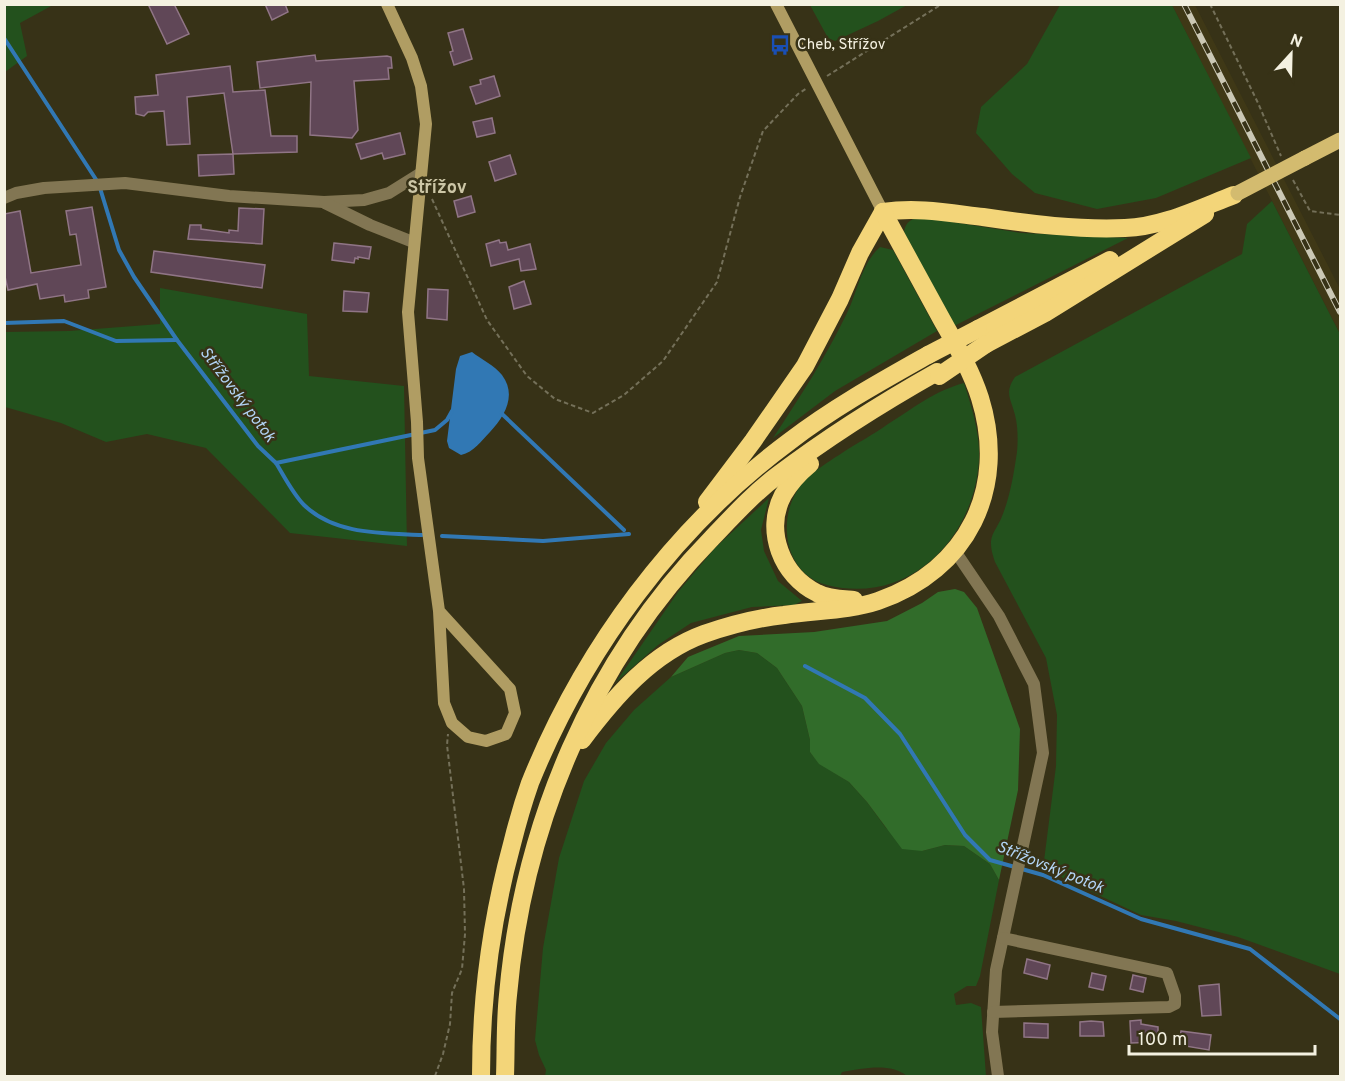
<svg xmlns="http://www.w3.org/2000/svg" width="1345" height="1081" font-family="Overpass,sans-serif">
  <style>
    .built { fill: #3f3816 }
    .green { fill: #23511d }
    .forest { fill: #316c2a }
    .water { fill: #3178b4 }
    .lines { fill: none; stroke-linecap: round; stroke-linejoin: round }
    .stream { stroke: #3178b4; stroke-width: 4 }
    .building { fill: #604757; stroke: #907586; stroke-width: 1.5 }
    .path { stroke: #747059; stroke-width: 2; stroke-dasharray: 4.5 3; stroke-linecap: butt }
    .street { stroke: #827653; stroke-width: 12 }
    .secondary { stroke: #b09d63; stroke-width: 12 }
    .primary { stroke: #d3bb6f; stroke-width: 15 }
    .highway { stroke: #f3d579; stroke-width: 18 }
    .rail-casing { stroke: #cbc8b5; stroke-width: 6 }
    .rail { stroke: #373217; stroke-width: 4; stroke-dasharray: 11; stroke-linecap: butt }
    .primary-bridge { stroke: #d3bb6f; stroke-width: 15 }
    .highway-bridge { stroke: #f3d579; stroke-width: 18 }
    .labels { text-anchor: middle; dominant-baseline: central; stroke-width: 5; stroke-linejoin: round; paint-order: stroke }
    .poi-label { font-size: 15px; fill: #f4f1e1; stroke: #373217; text-anchor: start }
    .water-label { font-size: 16px; font-style: italic; fill: #b2d4f5; stroke: #373217 }
    .quarter-label { font-size: 18px; font-weight: bold; fill: #ccc6a6; stroke: #373217 }
  </style>
  <rect width="100%" height="100%" fill="#373217"/>
  <path class="built" d="M1172 5H1195L1340 289V334Z"/>
  <g class="green">
    <path d="M5 4 53 5 20 23 27 56 5 72Z"/>
    <path d="M810 5H907L878 21 835 41 828 38Z"/>
    <path d="M1060 5H1172L1251 158 1156 198 1097 209 1035 193 1012 174 976 133 981 107 1027 64Z"/>
    <path d="M1272 201 1340 334V974L1238 937 1176 921 1141 915 1064 879 1044 861 1056 766 1057 715 1046 658 995 562C985 533 996 535 1004 511 1011 492 1014 472 1017 452 1018 441 1018 426 1015 415 1011 399 1004 393 1015 377L1242 254 1247 224Z"/>
    <path d="M921 217 1021 233 1128 238 954 326 904 232C906 221 911 219 921 217Z"/>
    <path d="M880 247 893 250 937 331 835 391 773 438C800 397 826 357 847 313 858 291 861 264 880 247Z"/>
    <path d="M160 288 307 314 309 376 404 386 407 546 290 533 206 448 147 434 106 442 61 423 5 407V332L69 331 160 324Z"/>
    <path d="M964 383C972 408 980 433 979 459 975 538 909 606 827 585 786 575 777 523 797 491 806 475 827 463 842 453 857 443 873 435 888 424 914 408 934 391 964 383Z"/>
    <path d="M769 498 761 530 764 551 778 581 802 601 794 605 752 607 691 623 658 645 616 682 678 592 715 548Z"/>
    <path d="M739 650 757 653 777 668 802 706 810 740V752L820 764 849 782 867 802 886 828 922 851 945 845 964 846 990 864 999 880 980 976 976 986H967L954 994 956 1005 971 1003 981 1007 986 1076H907C890 1062 862 1069 842 1072L840 1076H545L546 1070 539 1055 535 1040 543 948 559 858 584 781 606 743 634 710 671 677 725 653Z"/>
  </g>
  <path class="forest" d="M955 589 964 592 977 608 1020 729 1018 790 999 880 990 864 964 846 945 845 922 851 902 849 867 802 849 782 819 764 810 752V740L802 706 777 668 757 653 739 650 725 653 671 677 688 657 739 636 814 632 887 621 922 603 938 592Z"/>
  <path class="water" d="M472 352C481 359 495 366 502 375 517 395 505 416 490 432 481 441 474 452 461 455L449 448 447 441 456 369 460 356Z"/>
  <g class="lines">
    <g class="stream">
      <path d="M4 38 97 181"/>
      <path d="M100 188 119 250 134 277 177 340 258 446 276 463 435 430 447 420 452 411"/>
      <path d="M4 323 64 321 116 341 177 340"/>
      <path d="M501 413 624 530"/>
      <path d="M276 463C284 476 293 494 304 505 335 535 382 533 422 535"/>
      <path d="M442 536 543 541 629 534"/>
      <path d="M805 666 865 698 900 734 965 835 990 860 1043 875 1141 919 1250 949 1340 1019"/>
    </g>
  </g>
  <g class="building">
    <path d="M148 4H174L189 34 167 44Z"/>
    <path d="M265 4H285L288 12 272 20Z"/>
    <path d="M463 29 472 59 454 65 450 52 453 51 448 33Z"/>
    <path d="M315 55 316 61 387 56 391 57 392 68H388L389 79 354 81 358 130 352 138 310 135 311 82 260 88 257 62Z"/>
    <path d="M230 66 233 92 265 90 271 136H297V152L233 154 224 93 187 97 190 144 167 145 164 111 148 112 144 116 136 114 135 97 158 95 156 75Z"/>
    <path d="M494 76 500 96 476 104 470 87 481 84 480 80Z"/>
    <path d="M492 118 495 133 477 137 473 122Z"/>
    <path d="M400 133 405 154 384 159 382 153 361 159 356 144Z"/>
    <path d="M233 154 234 174 199 176 198 155Z"/>
    <path d="M510 155 516 174 495 181 489 162Z"/>
    <path d="M471 196 475 212 458 217 454 201Z"/>
    <path d="M92 207 106 287 88 290 89 298 65 302 64 295 40 299 37 284 8 290 4 272V214L20 211 31 273 81 265 76 234 70 235 66 211Z"/>
    <path d="M239 208 264 209 262 244 188 239 190 225H201V229L229 233V230L238 231Z"/>
    <path d="M499 240 500 243 506 242 508 250 530 244 536 269 521 271 519 259 491 266 486 244Z"/>
    <path d="M334 243 371 247 369 259 358 257V259L355 258 354 263 332 260Z"/>
    <path d="M154 251 265 265 262 288 151 272Z"/>
    <path d="M524 281 531 304 514 309 509 287Z"/>
    <path d="M428 289 448 290 447 320 427 318Z"/>
    <path d="M344 291 369 293 367 312 343 311Z"/>
    <path d="M1027 959 1050 965 1047 979 1024 973Z"/>
    <path d="M1092 973 1106 976 1103 990 1089 987Z"/>
    <path d="M1133 975 1146 978 1143 992 1130 989Z"/>
    <path d="M1219 984 1221 1015 1202 1016 1199 986Z"/>
    <path d="M1141 1020V1024L1158 1027V1042L1131 1043 1130 1021Z"/>
    <path d="M1091 1021 1103 1022 1104 1036H1080V1022Z"/>
    <path d="M1024 1023 1048 1024V1038L1024 1037Z"/>
    <path d="M1181 1031 1211 1035 1209 1050 1179 1045Z"/>
  </g>
  <g class="lines">
    <g class="path">
      <path d="M1210 4 1258 103 1281 156"/>
      <path d="M827 76 942 4"/>
      <path d="M1293 180 1310 211 1340 215"/>
      <path d="M432 199 487 320 527 376 555 399 593 413 624 395 663 361 717 282 740 197 763 131 798 94 807 88"/>
      <path d="M435 1076 443 1054 450 1024 452 993 462 969 465 934 464 889 447 745 448 734"/>
    </g>
    <g class="street">
      <path d="M4 198 16 193 44 188 125 183 229 196 324 202 364 200 389 193 421 173"/>
      <path d="M325 203 370 225 413 242"/>
      <path d="M955 551 999 616 1034 684 1043 753 996 970 992 1032 998 1076"/>
      <path d="M993 1012 1169 1007 1175 1004V996L1167 973 1003 938"/>
    </g>
    <g class="secondary">
      <path d="M387 4 412 58 421 86 426 124 408 312 417 422 418 458 439 611 444 703 452 723 468 737 486 741 506 734 515 713 510 689 439 611"/>
      <path d="M776 4 883 212"/>
    </g>
    <path class="primary" d="M1305 158 1340 140"/>
    <g class="highway">
      <path d="M883 212C918 207 949 213 983 217 1030 224 1078 230 1125 228 1162 227 1200 208 1234 195"/>
      <path d="M978 329 1110 260"/>
      <path d="M986 344 1045 313 1205 214"/>
      <path d="M810 464C799 473 790 483 783 495 764 531 782 576 817 593 828 599 842 599 854 600"/>
      <path d="M707 502 753 441 805 366 840 299 860 253 883 212"/>
      <path d="M582 740C615 696 652 653 704 634 730 625 757 618 784 615 815 610 848 611 878 601 968 570 1008 488 980 398 971 370 956 345 942 320 922 284 903 248 883 212"/>
      <path d="M481 1076C481 997 491 921 512 844 517 824 523 803 530 783 584 649 674 527 790 441 833 408 880 382 928 355"/>
      <path d="M505 1076C506 1050 505 1022 508 995 523 824 592 661 712 538 733 516 754 493 778 475 828 437 882 403 937 372"/>
    </g>
    <g class="rail-casing">
      <path id="rail" d="M1184 4 1340 312"/>
    </g>
    <use href="#rail" class="rail"/>
    <path class="primary-bridge" d="M1238 193 1305 158"/>
    <g class="highway-bridge">
      <path d="M928 355 978 329"/>
      <path d="M939 376 986 344"/>
    </g>
  </g>
  <defs>
    <g id="bus-bare" transform="scale(1.62)"><path d="M-5-6H5V4H4V6H2V4H-2V6H-4V4H-5ZM-3.5-4V0h7V-4ZM-3.5 1.2v1.5H-2V1.2ZM2 1.2v1.5H3.5V1.2Z" fill="#1a4fb4" stroke="#373217" stroke-width="2.5" paint-order="stroke"/></g>
  </defs>
  <g fill-rule="evenodd">
    <use href="#bus-bare" x="780" y="45"/>
  </g>
  <g class="labels">
    <g class="poi-label">
      <text x="797" y="45">Cheb, Střížov</text>
    </g>
    <g class="water-label">
      <text transform="translate(237 395) rotate(53)">Střížovský potok</text>
      <text transform="translate(1050 868) rotate(22)">Střížovský potok</text>
    </g>
    <g class="quarter-label">
      <text x="437" y="188">Střížov</text>
    </g>
  </g>
  <rect width="1345" height="1081" fill="none" stroke="#f4f1e1" stroke-width="12"/>
  <g transform="translate(1291 54) rotate(22)" stroke="#373217" stroke-width="4.5" paint-order="stroke">
  <path d="M0-4.5L10 22L0 15L-10 22Z" fill="#f4f1e1"/>
  <text y="-9" font-size="16" font-weight="bold" text-anchor="middle" fill="#f4f1e1">N</text>
  </g>
  <path d="M1129 1045v9h186v-9" fill="none" stroke="#f4f1e1" stroke-width="3"/>
  <text x="1138" y="1045" font-size="18" fill="#f4f1e1" stroke="#373217" stroke-width="4.5" paint-order="stroke">100 m</text>
</svg>
